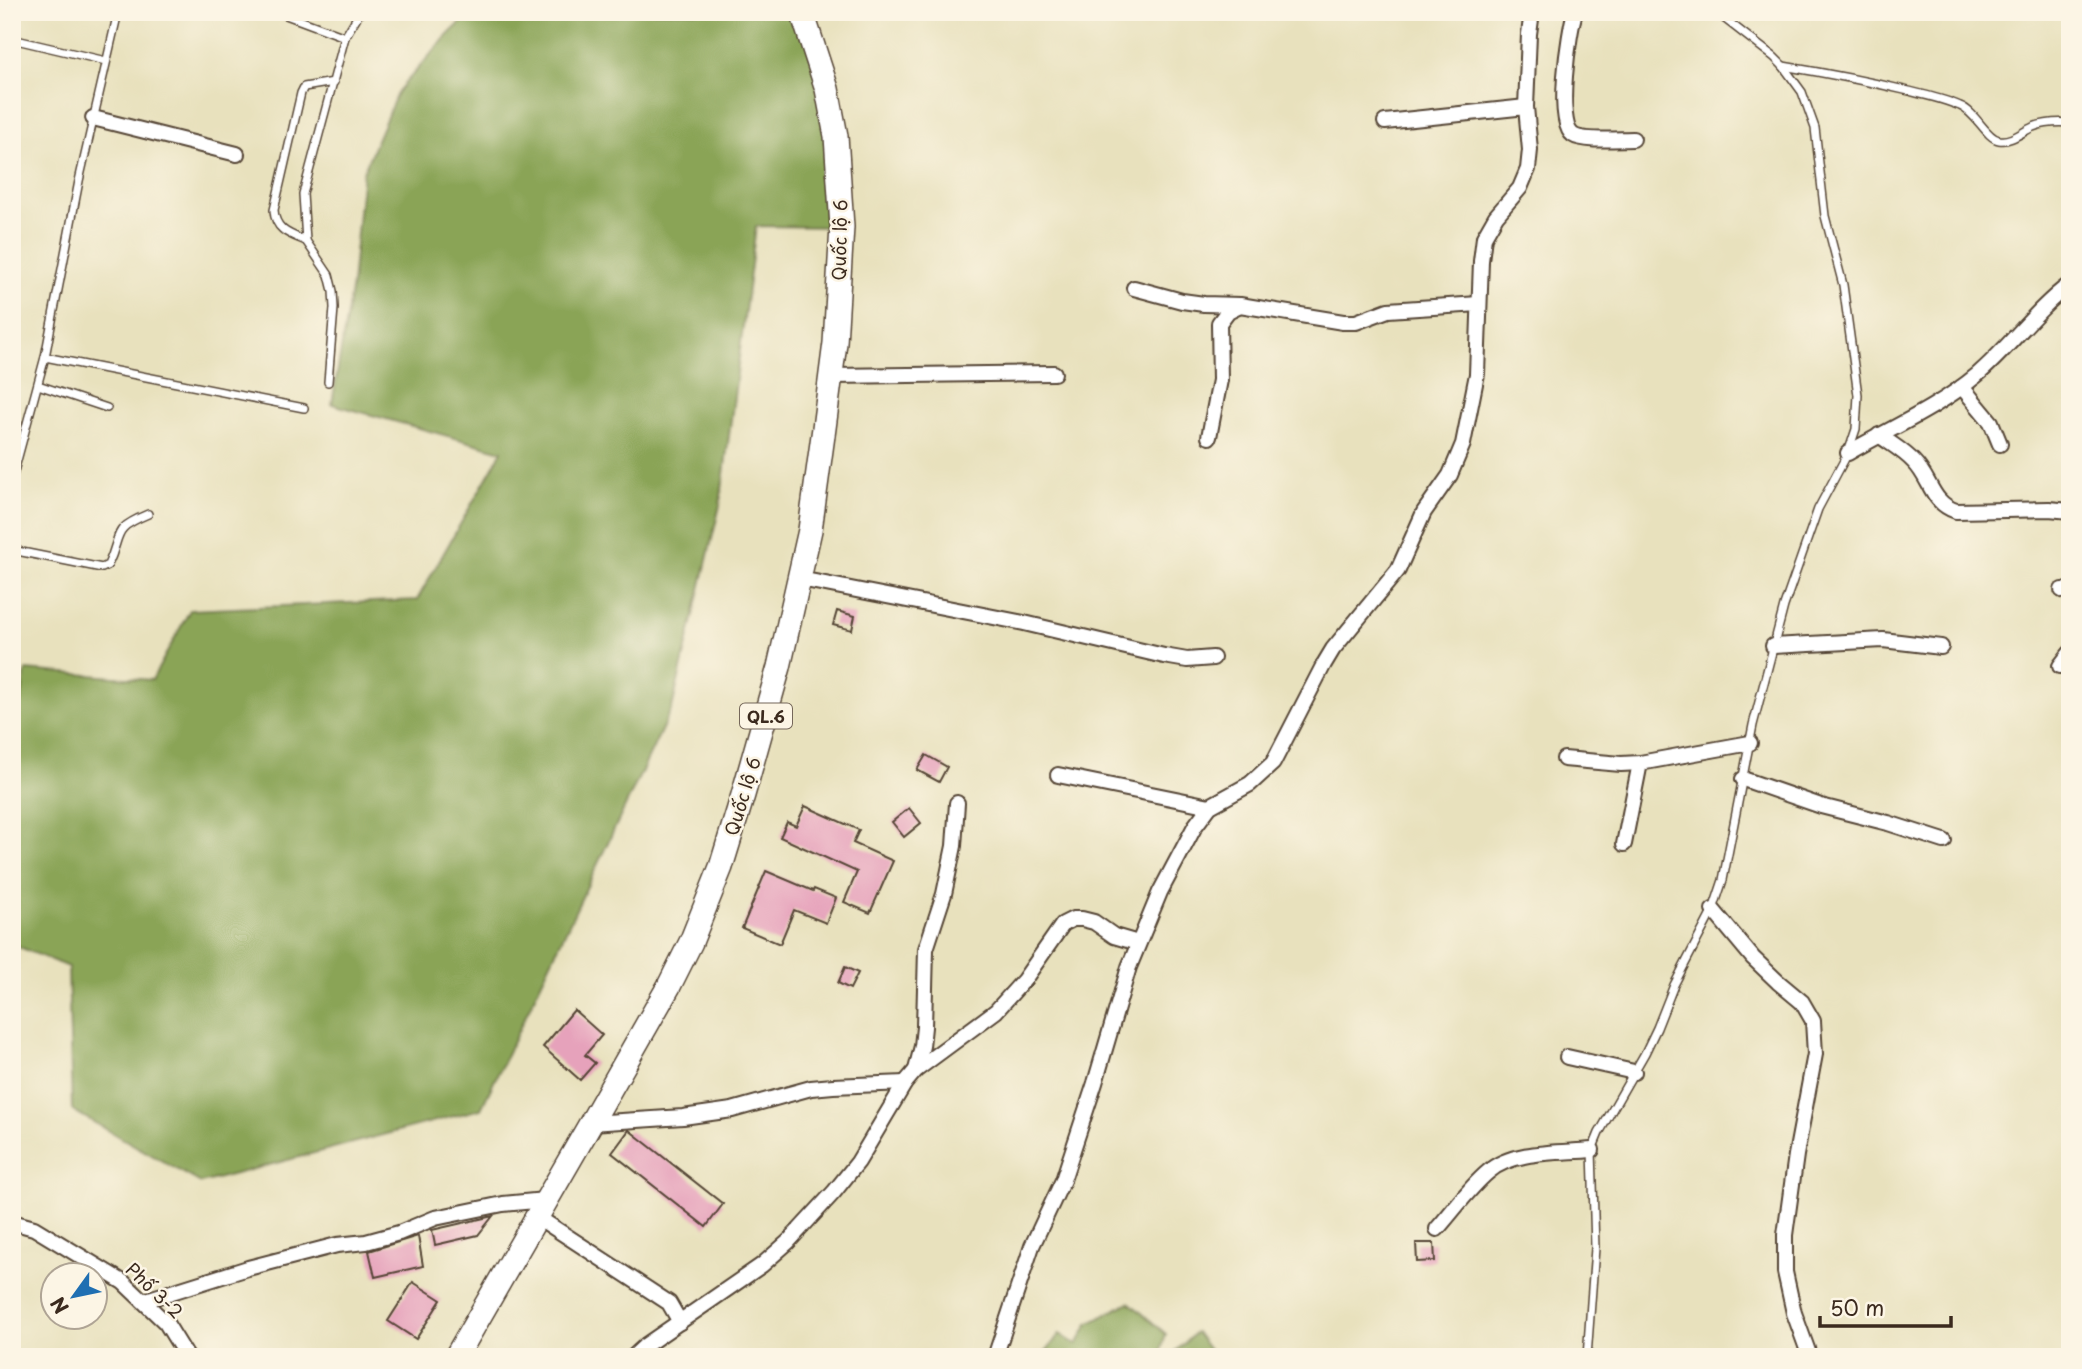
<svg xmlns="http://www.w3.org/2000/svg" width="2082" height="1369" font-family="'Playpen Sans',sans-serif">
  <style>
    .forest { fill: #8aa456; stroke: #62673a; stroke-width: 2 }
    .building { fill: #e6a2bb }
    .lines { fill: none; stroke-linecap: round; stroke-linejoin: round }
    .service-casing { stroke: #554536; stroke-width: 10 }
    .minor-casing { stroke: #554536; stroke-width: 18 }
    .trunk-casing { stroke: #554536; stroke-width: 26 }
    .service { stroke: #fff; stroke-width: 7 }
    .minor { stroke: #fff; stroke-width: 14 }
    .trunk { stroke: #fff; stroke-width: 23 }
    .labels { text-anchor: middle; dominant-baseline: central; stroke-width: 5; stroke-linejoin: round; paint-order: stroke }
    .shield { fill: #fcf5e5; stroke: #75675a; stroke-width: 2 }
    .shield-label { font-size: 16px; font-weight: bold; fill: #3b2a1e }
    .street-label { font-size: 18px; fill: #3b2a1e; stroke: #fcf5e5 }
  </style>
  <rect width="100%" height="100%" fill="#fcf5e5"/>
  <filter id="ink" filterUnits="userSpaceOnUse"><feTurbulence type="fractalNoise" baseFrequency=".0143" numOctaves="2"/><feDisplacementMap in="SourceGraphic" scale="14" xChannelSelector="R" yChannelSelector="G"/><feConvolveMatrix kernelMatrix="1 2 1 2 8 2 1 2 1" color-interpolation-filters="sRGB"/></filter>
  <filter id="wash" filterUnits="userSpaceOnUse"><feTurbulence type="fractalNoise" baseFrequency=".00686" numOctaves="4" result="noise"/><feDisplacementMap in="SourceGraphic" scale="28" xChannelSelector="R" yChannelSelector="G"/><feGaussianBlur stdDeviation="1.57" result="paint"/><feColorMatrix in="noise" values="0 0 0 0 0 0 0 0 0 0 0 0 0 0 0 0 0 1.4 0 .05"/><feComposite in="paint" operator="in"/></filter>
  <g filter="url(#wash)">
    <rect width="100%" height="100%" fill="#e8e1bd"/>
    <g class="forest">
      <path d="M472 12H806L842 227 756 226 720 505 672 708 481 1109 201 1183 72 1110 68 967 12 944V750L26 670 152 680 190 610 417 600 502 451 332 404 352 284 363 172 398 91 447 36Z"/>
      <path d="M1129 1302 1166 1334 1161 1351 1163 1357H1128L1126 1355 1121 1357 1075 1355 1041 1357 1060 1334 1077 1345 1088 1324Z"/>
      <path d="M1196 1332 1214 1357H1173L1172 1355Z"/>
    </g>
    <g id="blocks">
      <g class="building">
        <path d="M837 611 855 616 852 630 833 625Z"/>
        <path d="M926 755 947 767 939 782 917 770Z"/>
        <path d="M805 806 859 830 853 843 893 861 870 913 844 902 857 872 780 837 787 822 796 826Z"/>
        <path d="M909 808 921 823 904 837 892 822Z"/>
        <path d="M766 871 813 891 814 889 836 898 826 923 794 910 780 944 742 928Z"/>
        <path d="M845 967 858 973 850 989 838 983Z"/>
        <path d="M574 1010 602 1035 585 1055 595 1063 580 1080 543 1047Z"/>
        <path d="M629 1130 723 1204 706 1227 612 1153Z"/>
        <path d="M493 1216 478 1235 435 1245 432 1230Z"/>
        <path d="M418 1236 423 1266 375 1277 369 1251Z"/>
        <path d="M1416 1243H1434L1435 1261 1417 1262Z"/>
        <path d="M413 1282 441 1300 416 1339 388 1321Z"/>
      </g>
    </g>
  </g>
  <g filter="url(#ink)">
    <use href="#blocks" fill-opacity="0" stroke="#554536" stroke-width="2"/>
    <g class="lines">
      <g class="service-casing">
        <g id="service">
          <path d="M278 12 345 37 360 12"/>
          <path d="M12 39 106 61"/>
          <path d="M1783 66C1825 73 1867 81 1909 91 1926 95 1944 99 1960 106 1976 112 1986 138 1999 140 2011 142 2022 132 2033 127 2044 123 2058 122 2070 123"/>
          <path d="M306 241C289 234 275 230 274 210L301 93 304 87 334 82"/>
          <path d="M45 357 304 408"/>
          <path d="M328 382 334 308 333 291 329 275 306 241 303 194 345 37"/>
          <path d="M38 385 107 408"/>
          <path d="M12 479 45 357 79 181 118 12"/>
          <path d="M12 550 102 568 108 565C123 533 110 530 148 514"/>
          <path d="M1587 1357 1595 1248 1592 1150 1599 1133 1645 1053 1657 1028 1674 985 1713 910 1723 880 1753 725 1784 606 1818 509 1848 453 1856 429 1858 395 1843 285 1825 216 1815 128 1802 92 1783 66 1774 57 1716 12"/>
        </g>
      </g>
      <g class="minor-casing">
        <g id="minor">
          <path d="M1575 12C1569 31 1555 123 1573 135 1583 142 1619 139 1633 139"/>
          <path d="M93 118 237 154"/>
          <path d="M1385 122 1526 107"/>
          <path d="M1134 288 1182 301 1204 304 1240 305 1343 322H1356L1388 310 1479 304"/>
          <path d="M831 376 1054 373"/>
          <path d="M1962 387 1991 422 2000 444"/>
          <path d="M1879 435C1891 444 1904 451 1914 462 1931 479 1931 503 1956 511L2049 509 2070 511"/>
          <path d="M1209 437 1220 380 1219 323 1228 311 1238 306"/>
          <path d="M1848 453C1891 428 1938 408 1977 375 2010 347 2035 310 2070 284"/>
          <path d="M800 579 1024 623 1164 656 1187 660 1213 658"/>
          <path d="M2062 590 2070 594"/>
          <path d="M1773 646 1883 640 1941 647"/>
          <path d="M2060 666 2070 653"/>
          <path d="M1564 759 1621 764 1640 763 1750 743"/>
          <path d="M1058 775 1210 806"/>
          <path d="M1743 779 1821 806 1888 823 1944 841"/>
          <path d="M1624 844 1640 763"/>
          <path d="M1713 910 1753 958 1778 982 1802 1002 1813 1021 1815 1054 1796 1155 1785 1235V1272L1794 1313 1810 1357"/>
          <path d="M1567 1057 1634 1072"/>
          <path d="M916 1070 922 1046 924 1027 926 949 944 894 954 846 957 803"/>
          <path d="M591 1123 683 1117 732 1110 811 1088 833 1086 905 1083"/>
          <path d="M536 1216 669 1303 680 1322"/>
          <path d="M12 1222 34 1228 123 1282 166 1323 187 1357"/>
          <path d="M1437 1229C1453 1211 1470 1187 1488 1172 1512 1150 1561 1153 1592 1150"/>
          <path d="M143 1301 248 1268 337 1245 366 1242 399 1233 435 1218 503 1204 545 1200"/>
          <path d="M633 1357 646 1345 762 1265 788 1242 834 1192 858 1162 905 1083 916 1070 996 1011 1024 980 1063 924 1073 919H1082L1094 922 1114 936 1138 943"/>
          <path d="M995 1357 1032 1246 1063 1180 1095 1083 1129 967 1160 892 1195 826 1210 806 1250 784 1273 763 1324 664 1333 649 1398 570 1424 512 1450 475 1463 444 1477 374 1481 261 1484 237 1496 216 1520 188 1528 169 1530 150 1526 107 1529 34 1532 12"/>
        </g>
      </g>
      <g class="trunk-casing">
        <path id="trunk" d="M456 1357 591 1123 669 986 691 942 721 867 743 795 779 667 810 530 824 428 835 343 842 227 836 136 827 89 802 12"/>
      </g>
      <use href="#service" class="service"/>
      <use href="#minor" class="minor"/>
      <use href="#trunk" class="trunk"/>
    </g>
  </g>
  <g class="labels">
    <rect class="shield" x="740" y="703.5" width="52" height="25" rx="5"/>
    <g class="shield-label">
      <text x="766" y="716">QL.6</text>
    </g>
    <g class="street-label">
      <text transform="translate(839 240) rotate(-89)">Quốc lộ 6</text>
      <text transform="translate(742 796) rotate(-73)">Quốc lộ 6</text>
      <text transform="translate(155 1290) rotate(44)">Phố 3-2</text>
    </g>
  </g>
  <rect width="2082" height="1369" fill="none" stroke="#fcf5e5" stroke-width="42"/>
  <g transform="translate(74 1296) rotate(237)"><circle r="33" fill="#fcf5e5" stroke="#afa495" stroke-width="2"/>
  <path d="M0-5L12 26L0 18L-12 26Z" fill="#1f6fb2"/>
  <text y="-10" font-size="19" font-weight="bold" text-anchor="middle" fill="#3b2a1e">N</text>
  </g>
  <path d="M1820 1316v10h131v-10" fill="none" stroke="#3b2a1e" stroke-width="3.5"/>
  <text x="1830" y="1316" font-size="21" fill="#3b2a1e" stroke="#fcf5e5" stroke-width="5" paint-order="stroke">50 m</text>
</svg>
